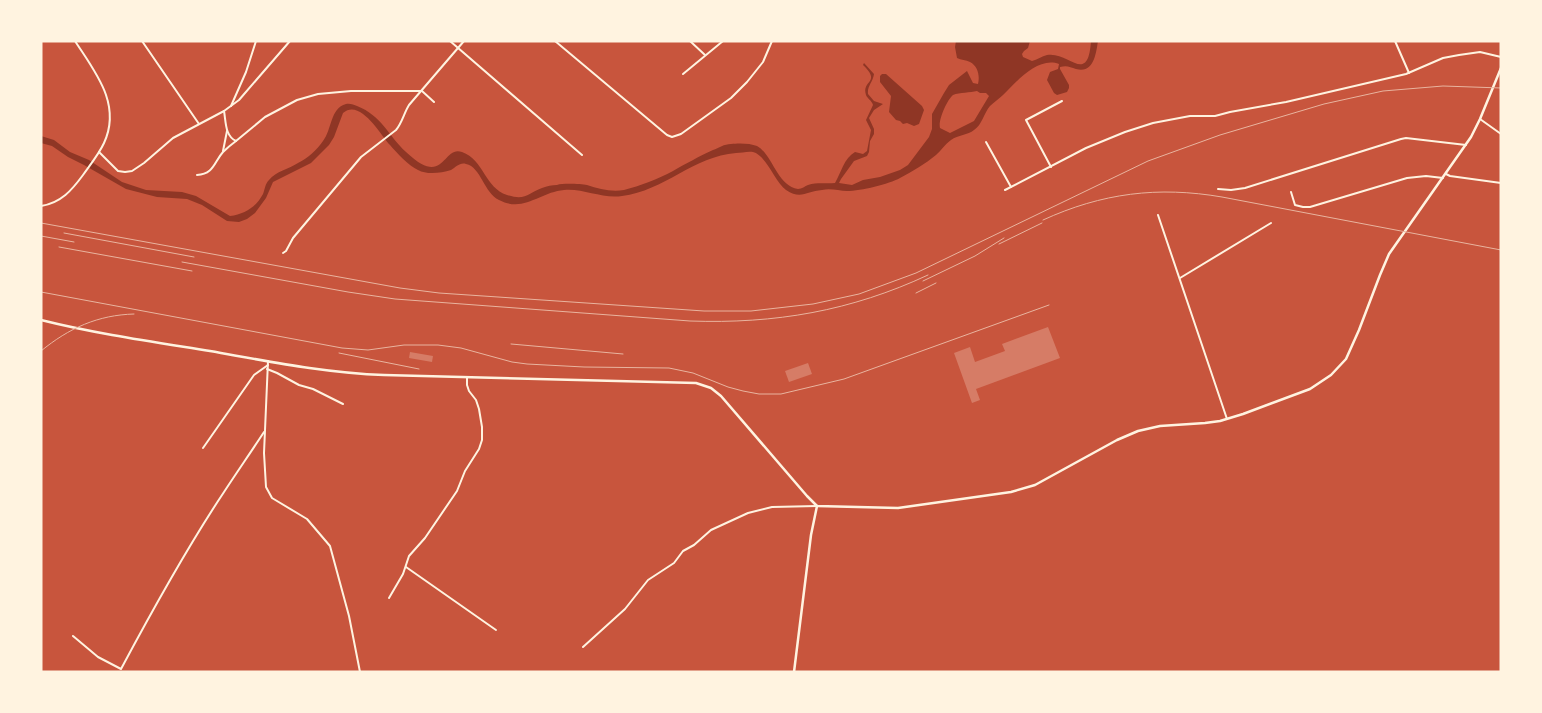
<svg xmlns="http://www.w3.org/2000/svg" width="1542" height="713" font-family="'Archivo Narrow',sans-serif">
  <style>
    .water { fill: #8f3625; fill-rule: evenodd }
    .building { fill: #d67c66 }
    .lines { fill: none; stroke-linecap: round; stroke-linejoin: round }
    .minor { stroke: #fff3e0; stroke-width: 2 }
    .tertiary { stroke: #fff3e0; stroke-width: 2.5 }
    .rail { stroke: #e9b49f; stroke-width: 1 }
  </style>
  <rect width="100%" height="100%" fill="#c8553d"/>
  <g class="water">
    <path d="M956 41H1030L1028 48 1024 51 1022 54 1023 57 1032 61C1037 60 1042 56 1047 55 1069 51 1088 86 1091 41H1098C1096 53 1094 74 1076 69 1070 67 1067 65 1060 67V69L1069 85V88L1067 92 1057 95 1054 93 1047 80 1050 72 1058 69 1059 64C1038 56 1016 82 1003 95 999 99 994 102 990 106 984 113 982 125 974 130 968 135 958 135 951 140 945 144 941 151 936 155 925 164 913 171 900 178 889 184 861 191 847 191 839 191 831 188 822 190 807 191 801 200 786 190 775 182 766 155 753 152 748 151 741 153 736 153 694 156 664 191 622 196 602 199 583 188 564 190 540 192 524 213 499 200 484 193 481 167 466 164 460 162 456 167 451 170 441 173 427 175 418 170 409 166 396 152 390 145 380 134 360 98 343 113L334 137 329 145 311 163 273 182 266 198 255 213 247 219 239 222 227 221 202 205 187 199 157 197 126 189 84 165 68 157 52 146 41 143V136L54 140 70 152 89 160 122 182 146 190 182 192 196 196 230 216C245 214 256 207 263 194 265 189 265 184 269 180 276 171 289 169 298 163 308 158 317 150 323 141 332 130 330 108 346 104 350 103 354 105 357 106 382 116 387 134 406 152 445 189 442 145 462 152 484 160 485 188 507 195 526 201 528 193 542 188 547 186 552 185 557 185 563 183 581 184 587 185 599 189 611 192 624 190 640 186 658 179 673 171 687 163 698 157 713 150 719 148 724 144 731 144 738 143 750 143 757 146 773 155 777 186 798 189 802 189 805 186 808 185 817 182 826 184 835 183 841 173 844 158 855 152L863 154 867 151 871 130 866 120 873 105C872 101 867 98 866 95 861 80 882 83 863 65L864 63 874 74C873 82 867 86 868 94L874 101 883 104 874 110 869 118 874 129V134L870 141 869 152 867 156 854 161 841 179 839 183 852 185 863 180 880 177 900 170 908 165 929 137 932 129V114L944 93 949 85 967 71 973 83 978 84C980 76 978 66 970 62 966 60 961 60 957 58L955 47ZM977 91 980 93H986L989 96 974 121 950 133 940 128C938 120 947 100 953 95 960 92 970 93 977 91Z"/>
    <path d="M882 74H886L922 106 924 110 919 124 914 126 907 123 903 124 900 121 896 120 889 112 891 96 880 82V76Z"/>
  </g>
  <g class="building">
    <path d="M1048 327 1060 358 976 389 980 400 972 403 954 353 970 347 975 362 1005 351 1002 344Z"/>
    <path d="M410 352 433 356 432 362 409 358Z"/>
    <path d="M808 363 812 374 789 382 785 371Z"/>
  </g>
  <g class="lines">
    <g class="minor">
      <path d="M142 41 199 124"/>
      <path d="M450 41 582 155"/>
      <path d="M555 41 667 135 672 137 681 134 731 98 747 82 763 62 772 41"/>
      <path d="M690 41 705 55"/>
      <path d="M1395 41 1409 73"/>
      <path d="M683 74 723 41"/>
      <path d="M231 106 246 72 256 41"/>
      <path d="M224 111C226 122 225 136 236 141L265 117 297 100 318 94 351 91H422L434 102"/>
      <path d="M1480 119 1501 134"/>
      <path d="M986 142 1011 187"/>
      <path d="M223 151 227 131"/>
      <path d="M99 152 118 171 125 172 132 171 144 163 173 138 224 111 239 100 290 41"/>
      <path d="M1051 167 1026 120 1062 101"/>
      <path d="M1446 174 1450 176 1501 183"/>
      <path d="M197 175C214 174 214 162 223 152 227 148 232 144 236 141"/>
      <path d="M1218 189 1231 190 1245 188 1401 139 1406 138 1466 145"/>
      <path d="M1005 190 1086 148 1125 132 1153 123 1190 116H1215L1230 112 1286 102 1406 74 1443 58 1459 55 1480 52 1501 57"/>
      <path d="M1291 192 1295 205 1303 207H1310L1407 178 1426 176 1443 178"/>
      <path d="M41 206C61 203 72 190 83 175 90 165 99 154 104 143 122 104 95 72 75 41"/>
      <path d="M1158 215 1227 419"/>
      <path d="M283 253 286 251 293 238 361 157 396 130C402 123 404 113 409 105L464 41"/>
      <path d="M1180 278 1271 223"/>
      <path d="M268 361 264 453 266 487 272 498 307 519 330 546 349 616 360 672"/>
      <path d="M267 369 277 373 299 385 313 389 343 404"/>
      <path d="M203 448 254 375 268 365"/>
      <path d="M406 567 496 630"/>
      <path d="M389 598 403 574 409 556 425 538 457 491 465 471 479 449 482 440V427L479 409 476 400 469 391 467 385V377"/>
      <path d="M73 636 98 657 121 669C153 609 186 549 224 492 237 472 251 452 264 432"/>
      <path d="M583 647 625 609 648 580 674 563 683 551 694 545 711 530 748 513 772 507 817 506"/>
    </g>
    <g class="tertiary">
      <path d="M41 320C97 334 154 342 210 351 267 361 325 373 384 375L696 383 711 388 721 396 807 496 817 506 898 508 1011 492 1035 485 1117 440 1138 431 1160 426 1205 423 1220 421 1243 414 1310 389 1331 375 1346 359 1359 330 1380 275 1389 254 1471 137 1480 119 1501 68"/>
      <path d="M794 672 811 535 817 506"/>
    </g>
    <g class="rail">
      <path d="M1043 220C1102 193 1158 186 1222 197L1501 250"/>
      <path d="M41 223 400 288 439 293 704 311H751L813 304 859 294 916 273 1148 161 1220 135 1324 104 1383 91 1443 86 1501 88"/>
      <path d="M64 233 194 257"/>
      <path d="M41 236 74 242"/>
      <path d="M999 244 1042 223"/>
      <path d="M59 247 192 271"/>
      <path d="M182 262 348 292 395 299 690 321C775 324 851 311 928 275"/>
      <path d="M923 281 975 256 1004 238"/>
      <path d="M41 292 342 348 368 350 404 345H438L461 348 512 362 527 364 584 367 669 368 693 373 728 387 743 391 759 394H781L844 379 1049 305"/>
      <path d="M916 293 936 283"/>
      <path d="M511 344 623 354"/>
      <path d="M41 351C69 328 98 315 134 314"/>
      <path d="M339 353 419 369"/>
    </g>
  </g>
  <rect width="1542" height="713" fill="none" stroke="#fff3e0" stroke-width="85"/>
</svg>
